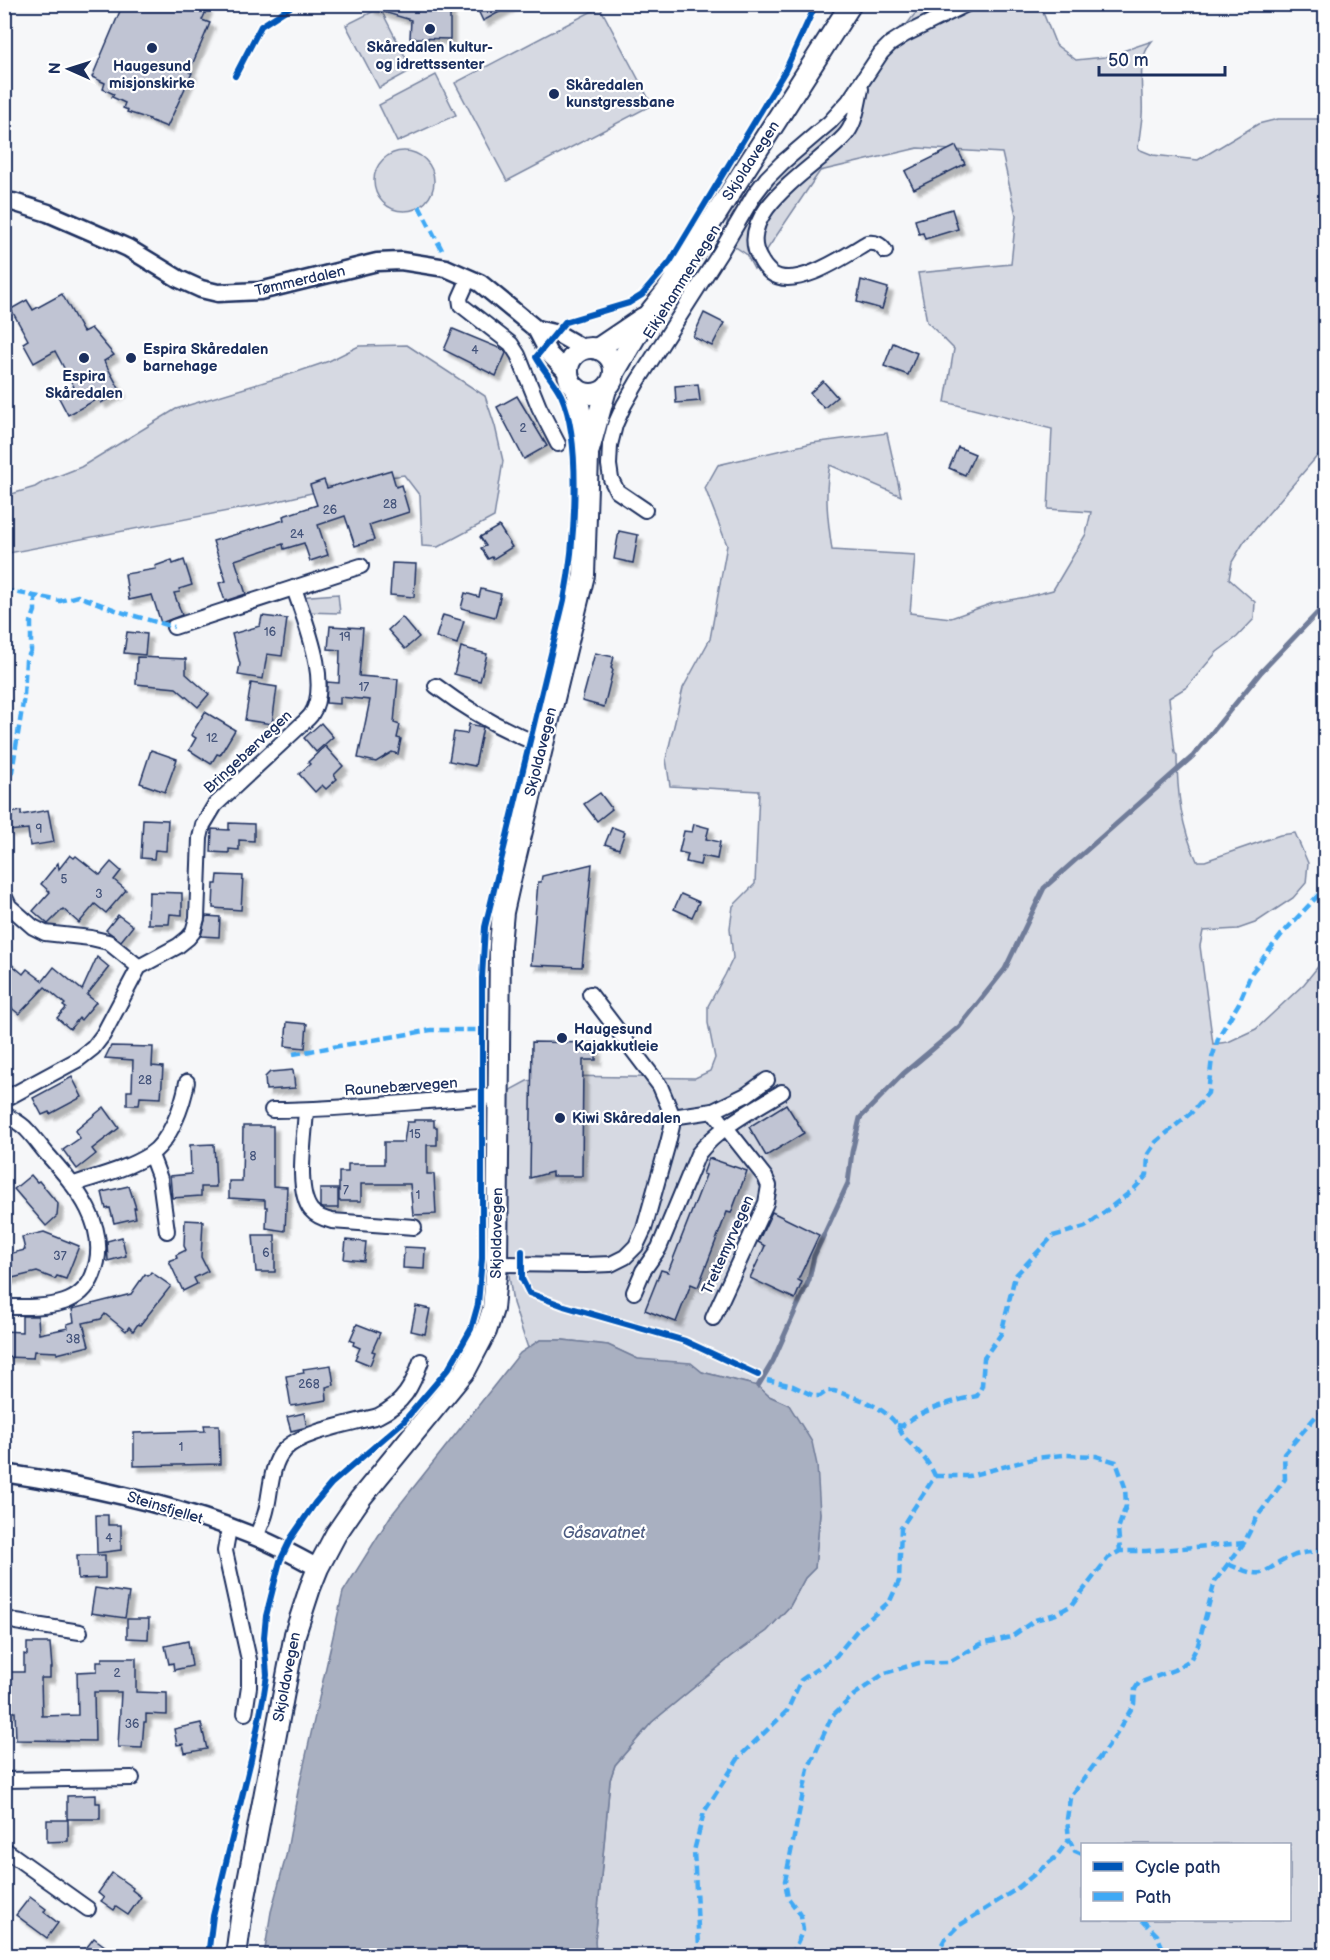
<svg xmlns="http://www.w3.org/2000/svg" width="1330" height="1960" font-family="'Balsamiq Sans',sans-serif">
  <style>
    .green { fill: #d6d9e2; stroke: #7884a0; stroke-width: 1.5; fill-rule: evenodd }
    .water { fill: #a9b0c1; stroke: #707c99; stroke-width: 1.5 }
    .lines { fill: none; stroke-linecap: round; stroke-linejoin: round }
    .stream { stroke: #707c99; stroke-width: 5 }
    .building { fill: #c0c4d3; stroke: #1b2f5e; stroke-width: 1.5; filter: url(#shadow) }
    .minor-casing { stroke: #1b2f5e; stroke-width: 18 }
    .tertiary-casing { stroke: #1b2f5e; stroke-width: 21 }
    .secondary-casing { stroke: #1b2f5e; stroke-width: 24 }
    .minor { stroke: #fff; stroke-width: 14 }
    .tertiary { stroke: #fff; stroke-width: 16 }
    .secondary { stroke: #fff; stroke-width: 20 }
    .quiet { stroke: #3fa9f5; stroke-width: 4.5; stroke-dasharray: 9 4.5; stroke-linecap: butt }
    .cycleway-casing { stroke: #fff; stroke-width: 10 }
    .cycleway { stroke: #0057b8; stroke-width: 6 }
    .poi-dot { fill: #1b2f5e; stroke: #fff; stroke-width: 2 }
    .labels { text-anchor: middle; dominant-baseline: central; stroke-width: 4.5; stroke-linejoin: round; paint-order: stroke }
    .number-label { font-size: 12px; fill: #44547b }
    .poi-label { font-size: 15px; font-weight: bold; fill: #1b2f5e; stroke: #fff; text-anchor: start }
    .street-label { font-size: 15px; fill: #1b2f5e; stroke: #fff }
    .water-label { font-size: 16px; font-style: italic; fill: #4d5c81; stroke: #fff }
  </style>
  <defs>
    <filter id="shadow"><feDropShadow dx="5" dy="5" stdDeviation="1.5" flood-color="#0004"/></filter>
  </defs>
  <rect width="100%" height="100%" fill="#f6f7f9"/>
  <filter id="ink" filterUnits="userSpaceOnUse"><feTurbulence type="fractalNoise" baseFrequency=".0167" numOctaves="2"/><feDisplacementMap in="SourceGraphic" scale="12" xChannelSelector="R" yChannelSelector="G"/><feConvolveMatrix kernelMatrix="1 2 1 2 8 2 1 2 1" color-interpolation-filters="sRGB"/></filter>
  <g filter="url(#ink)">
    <g class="green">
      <path d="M926 5H1040L1056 45 1076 60 1105 57 1152 41C1135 61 1144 92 1142 116 1141 127 1139 138 1138 149L1153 155 1198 160 1258 124 1278 119H1325V447L1244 542 1232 562 1229 579 1255 602 1254 619 1237 637 1217 652 1187 687 1169 698 1175 753 1177 755C1177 792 1181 827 1197 861H1205L1280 835 1295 833 1308 863 1306 883 1293 898 1255 923 1238 929 1203 931 1200 946 1213 1044 1228 1042 1256 1029 1304 984 1325 958V1955H596L595 1941 610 1780 615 1765 652 1722 732 1656 767 1631 790 1606 805 1578 815 1568 820 1513 789 1405 769 1396 757 1386 702 1372 694 1366 638 1359 608 1345 563 1340H540L528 1348 513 1303 497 1192V1102L512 1089 527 1081 562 1076 695 1078 710 1071 715 1058 708 1023V1006L725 975 733 958 730 928 733 906 755 884 759 791 670 786 666 759 683 688 710 639 727 545 705 488 718 465 812 443 887 433 901 496 830 465C824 494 828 522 832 550L915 555 910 613 951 618 993 603 1026 597 1053 590 1086 534 1091 512 1048 509 1052 429 945 402 954 349 927 322 918 273 1011 264 1016 215 1002 153 918 148 820 171 754 269 746 254 731 244 726 231 728 216 738 201 751 189 823 133 914 15ZM1082 1844H1290V1920H1082Z"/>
      <path d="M600 7 652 105 507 181 455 83Z"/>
      <path d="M380 8 412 70 379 88 346 25Z"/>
      <path d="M436 75 456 115 397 142 379 105Z"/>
      <circle cx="404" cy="181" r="30"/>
      <path d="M407 345 485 396 495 426 503 461 494 517 438 547 422 546 420 496 404 475 361 481 270 503 9 553 5 541V496L35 487 43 482 81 467 176 409 294 373 329 361 359 346Z"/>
      <path d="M338 594 340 613 302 612 297 597Z"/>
    </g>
    <path class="water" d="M540 1340H563L608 1345 638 1359 691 1363 702 1372 758 1386 769 1396 789 1405 812 1442 817 1465 820 1513 815 1568 805 1578 790 1606 767 1631 732 1656 652 1722 615 1765 610 1780 595 1941 596 1955H264L271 1912 286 1856 298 1791 343 1592 390 1517 520 1353Z"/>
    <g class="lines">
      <path class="stream" d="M758 1386 773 1361 792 1318 809 1280 814 1256 848 1183 852 1152 860 1118 903 1074 959 1027 1005 969 1044 888 1193 756 1261 672 1326 604"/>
    </g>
    <g class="building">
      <path d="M123 4H197L207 9 202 20 210 23 189 72 192 73 167 127 149 120 150 119 127 112 128 110 123 108 125 103 112 97 114 94 103 89 105 83 92 77Z"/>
      <path d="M371 4H450V39L410 38 411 20 370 8Z"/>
      <path d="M475 4H514L483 21Z"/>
      <path d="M956 146 965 164 914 189 905 171Z"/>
      <path d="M952 209 958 229 925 239 923 233 919 234 915 220Z"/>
      <path d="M861 280 888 288 882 309 857 302Z"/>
      <path d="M62 294 83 332 91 328 114 355 104 361 121 392 101 403 99 398 68 415 58 396 74 387 55 351 34 363 23 343 28 340 11 309 27 300 33 310Z"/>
      <path d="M704 313 724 323 712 346 693 337Z"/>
      <path d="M453 329 504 350 506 353 496 376 444 350Z"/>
      <path d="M893 343 917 353 908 375 884 366Z"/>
      <path d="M823 381 837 397 824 408 810 393Z"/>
      <path d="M698 384 700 401 676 403 675 386Z"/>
      <path d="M517 396 547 446 524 459 497 407Z"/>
      <path d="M958 447 975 454 965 475 949 468Z"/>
      <path d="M391 470 396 487 401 485 409 512 369 525 374 540 355 546 345 516 318 525 328 555 310 561 304 543 284 549 283 544 235 560 246 594 225 601 219 583 226 581 213 541 284 520 283 516 317 505 310 485 324 480 327 488 340 484 341 485Z"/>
      <path d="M499 526 512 547 493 559 492 557 488 559 481 548 486 546 480 537Z"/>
      <path d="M619 531 638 535 633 563 614 559Z"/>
      <path d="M172 560 173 564 184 560 192 585 179 589 180 592 174 593 182 615 161 623 152 595 129 600 125 574 156 569 155 566Z"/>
      <path d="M392 563 416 564 414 597 390 595Z"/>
      <path d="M481 589 501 594 495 617 461 608 465 593 479 597Z"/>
      <path d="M443 615 464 621 457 644 436 637Z"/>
      <path d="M262 616 287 619 282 656 267 654 263 679 238 675 240 664 232 634 260 626Z"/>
      <path d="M402 617 419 637 405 649 388 630Z"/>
      <path d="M330 626 363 628 359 676 398 679 394 723 400 725 397 738 401 739 398 754 392 752 376 762 358 758 370 700 340 697V704L326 703 327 682 339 683 340 650 328 649Z"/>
      <path d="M127 632 147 634 145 655 124 653Z"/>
      <path d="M461 647 487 654 480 681 454 674Z"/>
      <path d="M595 653 614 657 611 668 613 670 604 707 582 701Z"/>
      <path d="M137 657 186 659V674L209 694 198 707 176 688 136 684Z"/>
      <path d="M251 683 277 687 272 724 245 720Z"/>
      <path d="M205 712 235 730 220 755 217 754 211 764 189 750 196 738 191 735Z"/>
      <path d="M321 723 333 737 316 752 304 738Z"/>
      <path d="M469 724 483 727 475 766 449 761 454 732 467 734Z"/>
      <path d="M325 746 343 766 334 775 337 779 326 789 322 785 315 792 299 774 310 764 308 762Z"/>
      <path d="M151 750 177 759 165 792 140 783Z"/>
      <path d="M600 793 612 809 597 821 584 804Z"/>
      <path d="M48 810 54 842 30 846 28 829 8 831 5 814 21 811V815Z"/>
      <path d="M143 819 168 820 166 851 155 850 154 859 141 858Z"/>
      <path d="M229 823 254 824V841L239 840V850L229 849V853L211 852 212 829 229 830Z"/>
      <path d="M694 824 709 828 706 839 720 842 717 859 702 856 700 865 686 862 688 854 679 852 684 831 692 832Z"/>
      <path d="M612 827 625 832 619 849 605 844Z"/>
      <path d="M70 855 74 858 76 856 100 875 111 862 121 871 114 880 126 890 106 913 95 904 79 923 63 909 48 924 33 911 50 892 41 884 58 863 59 869Z"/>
      <path d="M592 864 582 967 531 965 538 882H541L542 876Z"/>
      <path d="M218 875 243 876 241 910 213 908 214 884H217Z"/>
      <path d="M149 892 182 893V915L170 914 169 924H148Z"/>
      <path d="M681 894 699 902 692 917 674 909Z"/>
      <path d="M118 915 133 926 121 941 106 930Z"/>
      <path d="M206 916 220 917 219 937 201 936Z"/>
      <path d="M97 957 109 967 87 995 96 1002 81 1020 79 1018 70 1029 57 1018 66 1008 63 1006 65 1004 45 987 19 1014 4 1002V958L23 974 27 969 43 981 54 967 82 990Z"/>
      <path d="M287 1022 307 1024 305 1048 285 1046Z"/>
      <path d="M532 1042 596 1043V1060H583L582 1176H552V1172L530 1178Z"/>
      <path d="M111 1046 153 1047 152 1066 163 1067 161 1098 140 1097 139 1105H127V1091H132L133 1060 105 1058Z"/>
      <path d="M293 1070 295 1088 266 1090 265 1077 270 1072Z"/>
      <path d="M72 1077 82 1097 50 1114 49 1112 42 1115 33 1098Z"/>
      <path d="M786 1104 804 1133 766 1156 749 1127Z"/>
      <path d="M104 1107 119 1128 92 1149 96 1154 77 1169 63 1150 80 1138 75 1131Z"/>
      <path d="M414 1120H434V1127H437V1145H427V1174H434L436 1214 413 1215 410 1184H361V1201H339V1172H348V1164H384V1142H404L407 1122H414Z"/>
      <path d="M243 1126H273V1186L287 1187 285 1231 266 1228 267 1207H265V1200L229 1198V1181H242Z"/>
      <path d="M214 1144 216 1187H201V1196L172 1198 170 1176 191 1174 190 1145Z"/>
      <path d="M709 1158 747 1171 731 1213 727 1212 698 1287 691 1284 676 1322 645 1310 661 1270 668 1272 706 1175 703 1174Z"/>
      <path d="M31 1175 37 1182 39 1181 58 1204 57 1216 46 1226 14 1189Z"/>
      <path d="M129 1186 136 1208H134L136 1218 114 1223 110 1208 106 1209 102 1192Z"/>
      <path d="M320 1189H338V1208H323L320 1207Z"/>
      <path d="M772 1212 819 1235 798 1280 802 1282 795 1299 750 1278 765 1246 758 1242Z"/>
      <path d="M185 1220 203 1221 201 1257 208 1271 194 1278 197 1284 183 1291 169 1261 177 1258 176 1255 186 1250 184 1246Z"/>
      <path d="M44 1232 79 1246 66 1279 57 1276 55 1279 37 1272 4 1280V1255L25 1250 22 1237Z"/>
      <path d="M253 1235H275V1272H256Z"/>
      <path d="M122 1237 126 1256 108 1261 107 1241Z"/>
      <path d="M346 1240 366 1242 364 1261 344 1259Z"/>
      <path d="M404 1247 425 1248 424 1269 403 1268Z"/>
      <path d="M151 1272 171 1286 140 1325 138 1324 133 1331 129 1327 126 1331 105 1314 101 1319 83 1323 89 1346 57 1354V1352L34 1351 33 1358 4 1357V1331L22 1332V1316H38L39 1334 68 1328 67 1324 74 1322 72 1309 131 1294 145 1274 148 1276Z"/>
      <path d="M416 1306 430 1309 425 1334 411 1331Z"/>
      <path d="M357 1324 380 1333 372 1351 375 1352 370 1365 355 1359 360 1348 353 1345 354 1342 350 1340Z"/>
      <path d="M331 1365 334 1385 326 1387 327 1400 291 1406 286 1376 304 1373 303 1369Z"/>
      <path d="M304 1413 307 1427 291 1431 287 1417Z"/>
      <path d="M204 1425H219L220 1464 134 1466V1433L205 1431Z"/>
      <path d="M96 1515H108V1525H121V1550L97 1553Z"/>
      <path d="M77 1555H105V1578L78 1579Z"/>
      <path d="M95 1588 129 1593 125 1618 91 1613Z"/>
      <path d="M127 1619H149L148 1639 127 1638Z"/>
      <path d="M188 1641 192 1666 174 1670 173 1663 169 1664 165 1646Z"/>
      <path d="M27 1643H50L52 1668H50V1678H41L42 1716 78 1715 77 1672 97 1671V1661H102V1658H136V1692L167 1693V1715L146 1714V1722H144L142 1748 118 1747 121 1692H94L95 1741 16 1740 15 1712H4V1672H24V1654L27 1655Z"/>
      <path d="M201 1723 207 1749 185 1753 183 1744 177 1745 174 1729Z"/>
      <path d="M96 1795V1803H100V1819H67V1796Z"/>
      <path d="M47 1820H68V1841L47 1842Z"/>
      <path d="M112 1873 133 1888 132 1890 141 1897 128 1915 116 1907 114 1910 101 1901 104 1898 98 1893Z"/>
      <path d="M30 1897 46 1909 44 1912 58 1923 47 1938 16 1915Z"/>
      <path d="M94 1938 118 1956H80Z"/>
    </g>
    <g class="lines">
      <g class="minor-casing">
        <g id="minor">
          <path d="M861 89C858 103 856 121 847 133 824 163 731 211 760 259 763 265 766 269 771 273 795 291 845 256 867 243 876 242 880 244 885 251"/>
          <path d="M469 278 460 298 461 305 511 344 518 355 539 407 558 444"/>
          <path d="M645 510 617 491 611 479 609 465 610 445 615 425 624 405 638 381 720 253 754 195 767 178 782 163 830 122 849 101 881 53 890 44 904 35 967 4"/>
          <path d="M174 627 361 566"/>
          <path d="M436 686C469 711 505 731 543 746"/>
          <path d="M4 895 9 906 33 927 45 933 91 938 108 942 139 967"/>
          <path d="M4 1102 7 1098 79 1059 93 1048 103 1035 139 967 178 946 188 938 193 932 197 918 200 838 203 825 215 805 301 725C304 722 308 719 311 715 332 684 304 619 294 588"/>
          <path d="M272 1110C348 1110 423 1100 498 1096"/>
          <path d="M306 1110C305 1135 295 1190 311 1210 316 1216 324 1219 332 1221L414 1227"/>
          <path d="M4 1114C12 1119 21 1123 27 1130 34 1137 40 1146 47 1154 76 1187 112 1228 93 1275 88 1288 77 1298 64 1302 45 1308 24 1307 4 1307"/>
          <path d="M672 1117 713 1111 746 1095 767 1080"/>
          <path d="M151 1155 160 1179 167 1231"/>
          <path d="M74 1184C98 1176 127 1169 149 1155 170 1142 183 1105 187 1082"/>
          <path d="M497 1264 586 1265 611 1264 625 1257 636 1246 644 1229 668 1143 672 1126 671 1112 660 1086 590 994"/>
          <path d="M634 1292 643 1271 659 1248 698 1154C720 1126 753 1110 782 1092"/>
          <path d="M713 1318 766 1203 769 1186 765 1177 713 1111"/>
          <path d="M229 1528 225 1551 249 1660V1687L245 1713"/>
          <path d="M256 1537C259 1529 264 1520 266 1511 271 1493 270 1465 284 1450 300 1432 354 1423 378 1416 404 1403 412 1387 421 1361"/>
          <path d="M4 1617 16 1622 80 1632"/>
          <path d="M4 1780 132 1778"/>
          <path d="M4 1849 88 1909"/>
        </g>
      </g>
      <g class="tertiary-casing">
        <g id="tertiary">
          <path d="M4 202H13L48 213 108 239 128 248 179 279 201 289 218 293 260 291 377 262 401 261 446 268 480 283 536 329 549 354 569 374"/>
          <path d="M536 329 558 334 584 349"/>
          <path d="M4 1473C89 1486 177 1505 256 1537 278 1546 298 1557 318 1568"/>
        </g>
      </g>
      <g class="secondary-casing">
        <g id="secondary">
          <circle cx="591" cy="371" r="23"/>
          <path d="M597 349 643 318"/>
          <path d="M614 373 648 315 667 291 851 4"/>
          <path d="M589 450 606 389"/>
          <path d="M236 1956 241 1918 295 1634 310 1588 318 1568 336 1534 360 1499 465 1371 486 1331 493 1309 497 1264 500 945 503 912 512 872 584 575 588 456 576 388"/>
        </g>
      </g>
      <use href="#minor" class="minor"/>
      <use href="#tertiary" class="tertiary"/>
      <use href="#secondary" class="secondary"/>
      <g class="quiet">
        <path d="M231 4H237"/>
        <path d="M419 206 443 252"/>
        <path d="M4 590 60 601 78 596 124 613 174 627"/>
        <path d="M4 787 12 772 24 696 26 660 31 651V622L35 611V597"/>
        <path d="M293 1054 431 1030H483"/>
        <path d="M897 1425 902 1426C922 1410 951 1401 977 1396L982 1386 984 1358 1001 1334 1015 1276 1053 1236 1085 1227 1133 1190 1147 1175 1148 1154 1156 1142 1192 1112 1208 1093 1212 1058 1219 1036 1239 1003 1252 972 1282 934 1326 887"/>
        <path d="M935 1476H969L1036 1458 1064 1455 1096 1456 1116 1462 1125 1487 1126 1506 1118 1529 1120 1551"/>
        <path d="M1228 1564C1269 1582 1258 1571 1293 1556 1303 1552 1315 1552 1326 1549"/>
        <path d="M1082 1854 1075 1851 1069 1839 1067 1819 1070 1798 1116 1735 1134 1704 1135 1689 1139 1683 1174 1670 1190 1660 1198 1645 1215 1581 1244 1543 1257 1517 1285 1479 1284 1454 1316 1416 1326 1410"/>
        <path d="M1142 1920 1157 1935 1166 1956"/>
        <path d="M696 1956 699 1947 694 1851 704 1812 740 1756 787 1711 801 1680 836 1656 859 1628 890 1601 899 1581 901 1528 935 1476C929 1461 917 1450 906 1439 900 1433 899 1426 893 1420 878 1404 855 1397 834 1391H827L820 1396H814L793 1386 767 1380"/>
        <path d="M791 1956 803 1930 801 1915 788 1898 785 1881 808 1769 832 1716 854 1695 885 1673 919 1663 949 1662 981 1644 1011 1637 1035 1620 1056 1614 1072 1605 1108 1558 1120 1551H1146L1244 1543"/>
        <path d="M935 1956 945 1939 957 1927 1015 1890 1056 1857 1069 1839"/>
      </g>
      <g class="cycleway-casing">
        <g id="cycleway">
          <path d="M235 76 261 26 295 4"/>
          <path d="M522 1251V1279L529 1293 564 1306 685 1341 758 1375"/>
          <path d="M208 1956 213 1916 251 1760 264 1694 267 1675 264 1637 266 1616 280 1561 291 1538 315 1503 331 1484 404 1421 449 1368 471 1329 478 1304 482 1258V978L485 927 564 600C574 549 583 443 561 395 554 381 543 370 536 357L565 322 629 303 642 295 670 262 785 71 816 4"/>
        </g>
      </g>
      <use href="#cycleway" class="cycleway"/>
    </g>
  </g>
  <g class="poi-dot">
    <circle cx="430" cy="29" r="6"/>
    <circle cx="152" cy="48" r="6"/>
    <circle cx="554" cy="94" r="6"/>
    <circle cx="84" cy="358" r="6"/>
    <circle cx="131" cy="358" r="6"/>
    <circle cx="562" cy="1038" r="6"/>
    <circle cx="560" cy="1118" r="6"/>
  </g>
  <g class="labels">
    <g class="number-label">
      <text x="475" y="350">4</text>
      <text x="523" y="428">2</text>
      <text x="390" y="504">28</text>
      <text x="330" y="510">26</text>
      <text x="297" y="534">24</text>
      <text x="270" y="632">16</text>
      <text x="345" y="637">19</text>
      <text x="364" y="687">17</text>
      <text x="212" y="738">12</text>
      <text x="39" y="829">9</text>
      <text x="64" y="879">5</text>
      <text x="99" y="894">3</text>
      <text x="145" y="1080">28</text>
      <text x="415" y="1134">15</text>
      <text x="253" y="1156">8</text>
      <text x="346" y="1190">7</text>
      <text x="418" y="1195">1</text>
      <text x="266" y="1253">6</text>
      <text x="60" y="1256">37</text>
      <text x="73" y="1339">38</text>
      <text x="309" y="1384">268</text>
      <text x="181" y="1447">1</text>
      <text x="109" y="1538">4</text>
      <text x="117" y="1673">2</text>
      <text x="132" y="1724">36</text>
    </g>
    <g class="poi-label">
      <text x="430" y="47" text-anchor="middle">Skåredalen kultur-<tspan x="430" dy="17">og idrettssenter</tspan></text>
      <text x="152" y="66" text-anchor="middle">Haugesund<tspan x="152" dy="17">misjonskirke</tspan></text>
      <text x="566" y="85">Skåredalen<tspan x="566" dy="17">kunstgressbane</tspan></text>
      <text x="143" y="349">Espira Skåredalen<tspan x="143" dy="17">barnehage</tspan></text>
      <text x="84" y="376" text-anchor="middle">Espira<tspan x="84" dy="17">Skåredalen</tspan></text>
      <text x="574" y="1029">Haugesund<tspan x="574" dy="17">Kajakkutleie</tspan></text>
      <text x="572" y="1118">Kiwi Skåredalen</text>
    </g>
    <g class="street-label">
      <text transform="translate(751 161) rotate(-57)">Skjoldavegen</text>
      <text transform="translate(300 281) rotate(-13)">Tømmerdalen</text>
      <text transform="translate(682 282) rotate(-58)">Eikjehammervegen</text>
      <text transform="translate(248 752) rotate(-43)">Bringebærvegen</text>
      <text transform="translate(541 752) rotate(-76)">Skjoldavegen</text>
      <text transform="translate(401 1087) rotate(-4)">Raunebærvegen</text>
      <text transform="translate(497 1233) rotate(-89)">Skjoldavegen</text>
      <text transform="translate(728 1245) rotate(-66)">Trettemyrvegen</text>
      <text transform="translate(165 1508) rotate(17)">Steinsfjellet</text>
      <text transform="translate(287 1677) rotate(-79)">Skjoldavegen</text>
    </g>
    <g class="water-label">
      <text x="604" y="1533">Gåsavatnet</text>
    </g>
  </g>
  <rect width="1330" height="1960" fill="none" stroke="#fff" stroke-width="24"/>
  <rect x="12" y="12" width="1306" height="1936" fill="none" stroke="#1b2f5e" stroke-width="2" filter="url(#ink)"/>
  <rect x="1081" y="1843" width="210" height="78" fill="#ffffff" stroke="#a4acbf" stroke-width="1.5"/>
  <rect x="1093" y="1862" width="30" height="9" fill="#0057b8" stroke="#a4acbf" stroke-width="1.5"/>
  <text x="1135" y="1873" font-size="18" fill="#1b2f5e">Cycle path</text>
  <rect x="1093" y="1892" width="30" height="9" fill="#3fa9f5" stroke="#a4acbf" stroke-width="1.5"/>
  <text x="1135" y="1903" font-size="18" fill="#1b2f5e">Path</text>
  <g transform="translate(69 69) rotate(273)" stroke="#ffffff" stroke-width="4.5" paint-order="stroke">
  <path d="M0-4.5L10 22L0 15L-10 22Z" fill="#1b2f5e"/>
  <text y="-9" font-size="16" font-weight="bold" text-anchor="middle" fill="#1b2f5e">N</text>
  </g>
  <path d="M1099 66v9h126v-9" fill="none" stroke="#1b2f5e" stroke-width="3"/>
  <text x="1108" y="66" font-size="18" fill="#1b2f5e" stroke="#ffffff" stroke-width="4.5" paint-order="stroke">50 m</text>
</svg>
